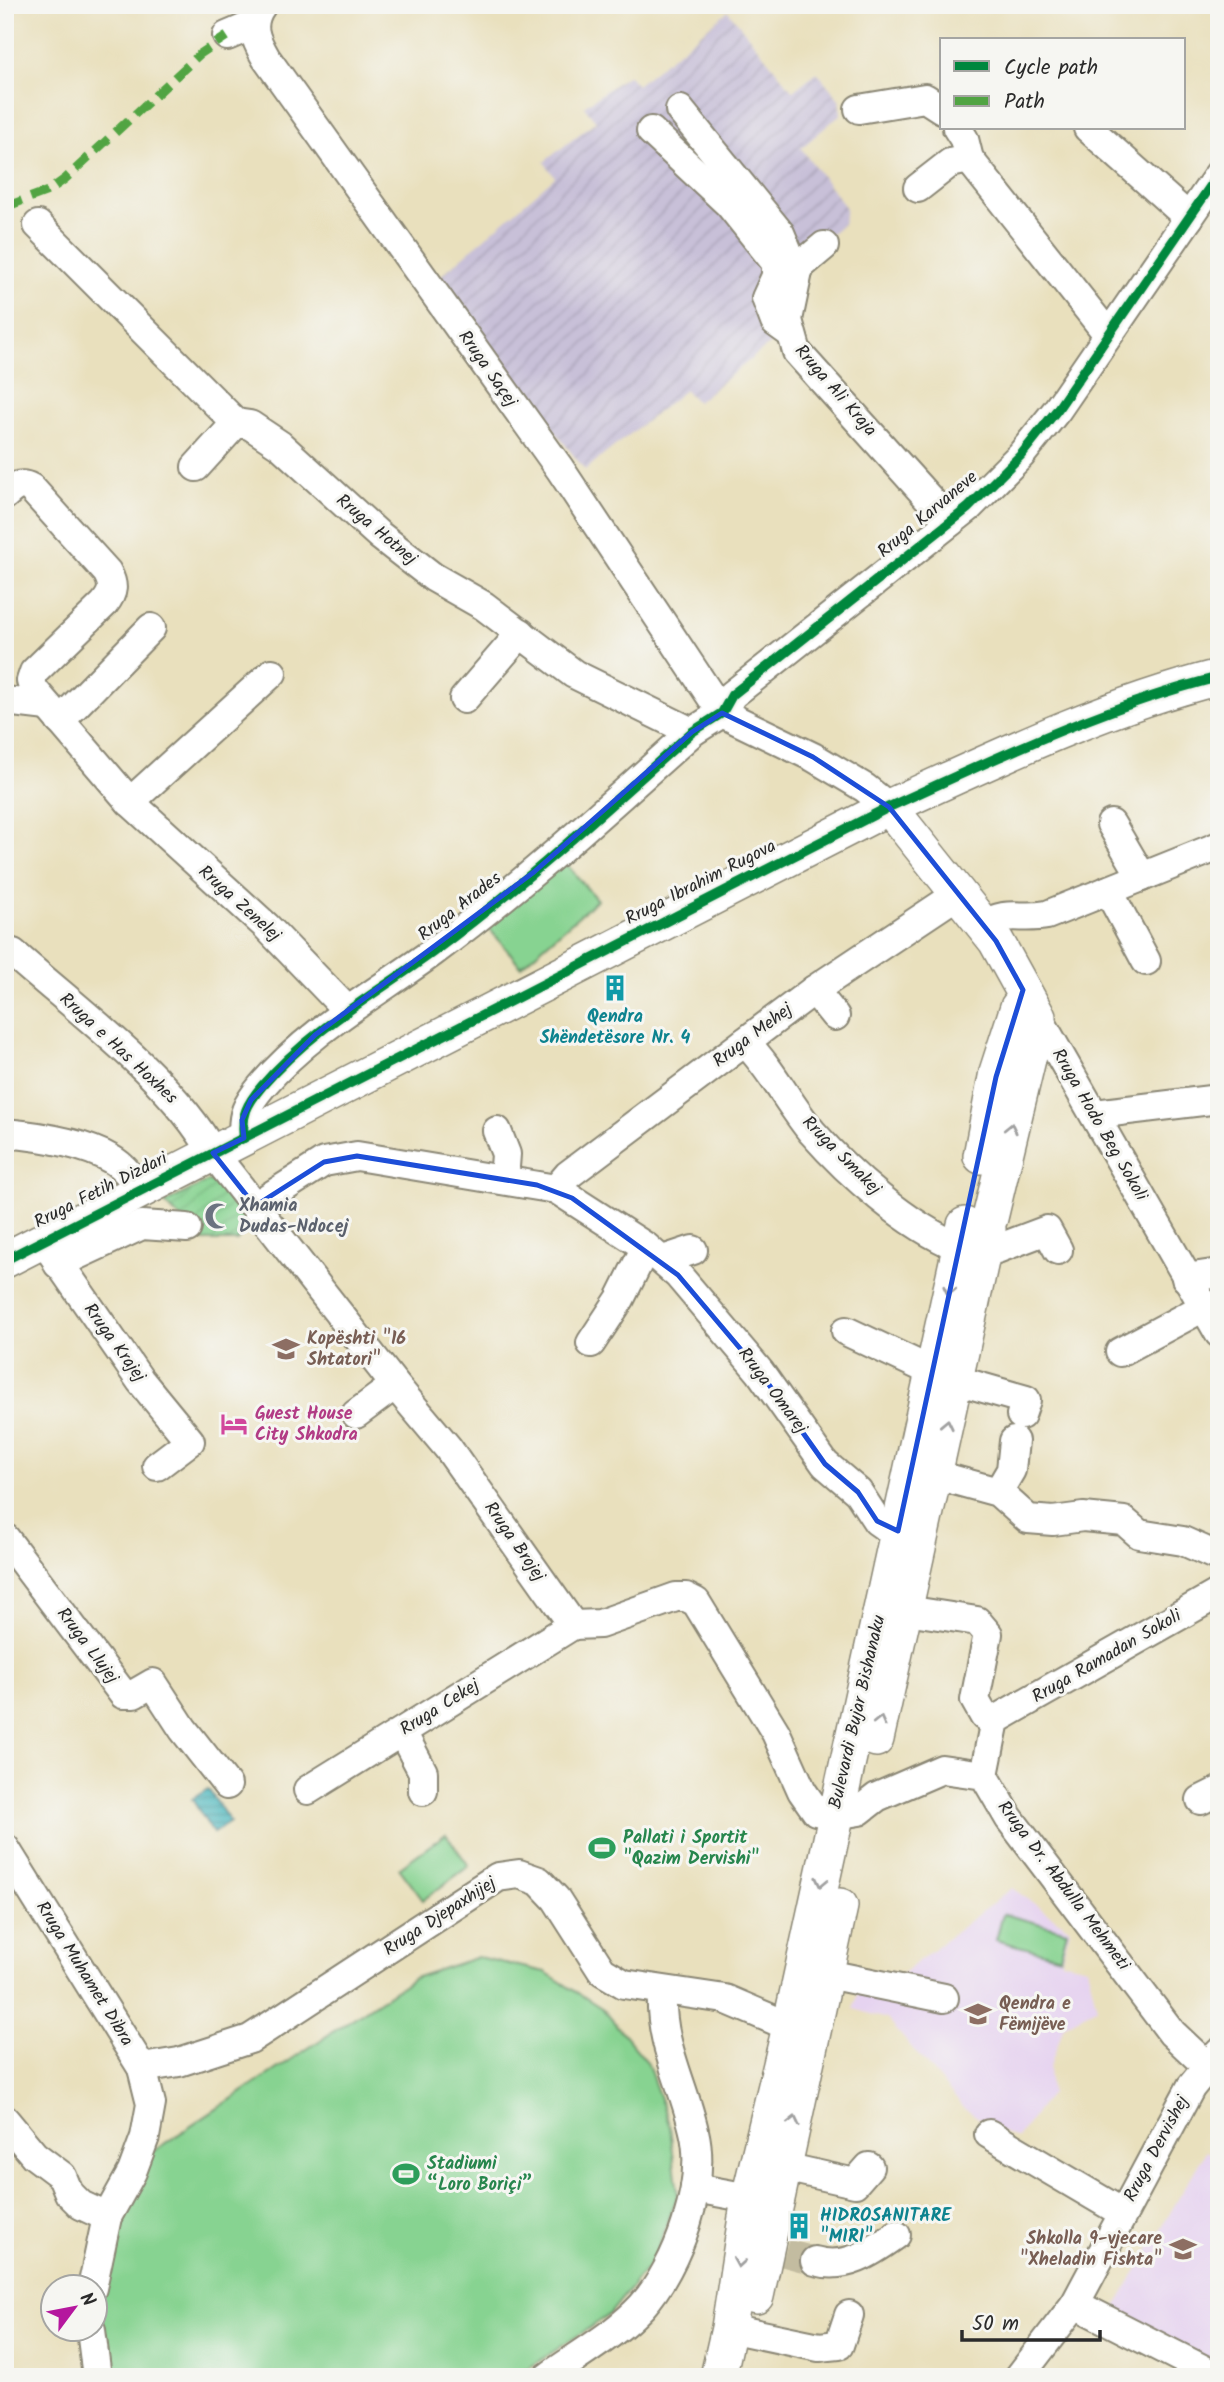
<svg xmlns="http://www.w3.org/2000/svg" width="1224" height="2382" font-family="Kalam,sans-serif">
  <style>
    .built { fill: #e6d3f0 }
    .industrial { fill: url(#industrial-furrows) }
    .garden { fill: url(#garden-furrows); stroke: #597f5e; stroke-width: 2 }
    .pitch { fill: #87d391; stroke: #597f5e; stroke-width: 2 }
    .water { fill: url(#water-rules); stroke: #387074; stroke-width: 2 }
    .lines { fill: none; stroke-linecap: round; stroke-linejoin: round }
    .minor-tunnel { stroke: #c3bca0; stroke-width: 28; stroke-dasharray: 28 14; stroke-linecap: butt }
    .minor-casing { stroke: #8a8674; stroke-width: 32 }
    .major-casing { stroke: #8a8674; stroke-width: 38 }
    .minor { stroke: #fff; stroke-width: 28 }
    .major { stroke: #fff; stroke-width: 35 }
    .quiet { stroke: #51a443; stroke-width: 9; stroke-dasharray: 18 9; stroke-linecap: butt }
    .cycleway-casing { stroke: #f6f6f2; stroke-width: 15 }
    .cycleway { stroke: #00873e; stroke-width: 10 }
    .oneway { stroke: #a0a0a0 }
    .marked { fill: none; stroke: #1d4ed8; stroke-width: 5; stroke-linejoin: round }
    .labels { text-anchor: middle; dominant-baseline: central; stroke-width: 6; stroke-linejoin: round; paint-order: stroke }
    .street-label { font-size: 18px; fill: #2b2b2b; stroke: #f6f6f2 }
    .culture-label { font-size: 18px; font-weight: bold; fill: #0d838f; stroke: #f6f6f2 }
    .worship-label { font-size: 18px; font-weight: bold; fill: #5b616d; stroke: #f6f6f2; text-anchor: start }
    .education-label { font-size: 18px; font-weight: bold; fill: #785e54; stroke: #f6f6f2; text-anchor: start }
    .hotel-label { font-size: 18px; font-weight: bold; fill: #b23c85; stroke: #f6f6f2; text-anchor: start }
    .leisure-label { font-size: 18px; font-weight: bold; fill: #27864d; stroke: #f6f6f2; text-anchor: start }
  </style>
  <defs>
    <pattern id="industrial-furrows" width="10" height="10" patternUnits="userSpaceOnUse" patternTransform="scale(1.75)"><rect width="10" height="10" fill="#c8c0d8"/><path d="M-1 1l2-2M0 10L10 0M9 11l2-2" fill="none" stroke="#aca5ba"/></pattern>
    <pattern id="garden-furrows" width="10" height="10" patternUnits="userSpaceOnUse" patternTransform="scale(1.75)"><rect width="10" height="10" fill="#87d391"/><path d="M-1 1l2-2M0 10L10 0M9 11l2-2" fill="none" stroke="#75b57d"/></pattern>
    <pattern id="water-rules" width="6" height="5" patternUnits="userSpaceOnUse" patternTransform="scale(1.75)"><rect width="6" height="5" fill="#45b5bc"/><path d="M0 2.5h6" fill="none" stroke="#3a9399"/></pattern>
  </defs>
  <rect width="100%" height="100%" fill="#f6f6f2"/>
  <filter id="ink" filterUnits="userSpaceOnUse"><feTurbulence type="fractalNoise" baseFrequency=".0143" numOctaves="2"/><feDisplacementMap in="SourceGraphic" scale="14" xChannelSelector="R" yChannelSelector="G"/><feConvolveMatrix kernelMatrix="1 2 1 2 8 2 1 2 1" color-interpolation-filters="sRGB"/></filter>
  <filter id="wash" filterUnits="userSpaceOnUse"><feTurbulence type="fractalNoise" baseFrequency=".00686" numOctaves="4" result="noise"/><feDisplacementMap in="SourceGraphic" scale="28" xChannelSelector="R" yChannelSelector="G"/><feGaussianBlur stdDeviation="1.57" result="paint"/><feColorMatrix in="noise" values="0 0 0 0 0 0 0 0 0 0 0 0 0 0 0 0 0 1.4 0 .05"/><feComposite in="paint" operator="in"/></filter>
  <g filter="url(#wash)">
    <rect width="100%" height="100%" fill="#e9e0bd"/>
    <g class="built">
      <path d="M1012 1888 1070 1929 1061 1961 1087 1967 1097 2007 1064 2026 1049 2069 1051 2093 1017 2138 999 2131 965 2109 887 2019 854 2009 863 1974 894 1980Z"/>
      <path d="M1206 2151 1219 2157V2369L1112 2313Z"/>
    </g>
    <path class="industrial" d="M728 11 793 91 817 72 839 99 841 114 801 148 846 208 843 224 797 260 766 330 775 340 697 402 685 390 585 470 436 280 555 177 544 162 596 121 584 106 628 75 637 85Z"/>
    <path class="garden" d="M208 1181 226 1184 258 1223 244 1228 237 1241H203L165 1203Z"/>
    <g class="pitch">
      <path d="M562 859 597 900 521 966 486 925Z"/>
      <path d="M446 1834 469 1866 423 1900 399 1868Z"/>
      <path d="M1003 1914 1067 1931 1060 1957 996 1940Z"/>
      <path d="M478 1957 545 1972 603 2009 647 2062 670 2127 678 2195 654 2259 609 2315 515 2377H113L101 2336 97 2272 149 2154 414 1978Z"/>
    </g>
    <path class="water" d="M208 1789 230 1822 213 1833 192 1799Z"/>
  </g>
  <g filter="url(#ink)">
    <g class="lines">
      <path class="minor-tunnel" d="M785 2253 815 2261"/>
      <g class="minor-casing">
        <g id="minor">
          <path d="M262 5C248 24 255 39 266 58L560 469 722 713 813 757 865 788 889 807"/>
          <path d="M227 36 253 25"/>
          <path d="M859 109 925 98 942 109"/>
          <path d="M680 110 780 233 793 264 799 270"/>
          <path d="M957 128 964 139 969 159 1107 333"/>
          <path d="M1088 128 1189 218"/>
          <path d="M651 131 729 204 776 263V276L766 298 775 322 789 332"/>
          <path d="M918 188 950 163 969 159"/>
          <path d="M38 225 236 423"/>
          <path d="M824 246 799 267 788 320 797 352 950 522"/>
          <path d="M196 467 236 423 250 425 280 445 379 535 433 577 484 606 574 674 692 732"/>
          <path d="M5 495C14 487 20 482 31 488L107 572C114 585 114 592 104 604L34 672 31 681 34 690 130 802 266 926 346 1009"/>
          <path d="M464 699 521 633"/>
          <path d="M5 701 47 706"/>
          <path d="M60 721 151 628"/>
          <path d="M130 802 272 673"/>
          <path d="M1111 824 1142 877"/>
          <path d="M1108 890 1146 961"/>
          <path d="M983 925C1008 910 1019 920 1047 915L1219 846"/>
          <path d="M13 953C78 1011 170 1077 213 1153L395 1385 448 1448 573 1625"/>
          <path d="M814 990 835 1016"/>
          <path d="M1038 1017 1219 1333"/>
          <path d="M745 1042C771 1068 788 1103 812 1132 850 1175 906 1225 959 1247"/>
          <path d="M1095 1114 1219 1099"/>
          <path d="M497 1131 506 1154 504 1180"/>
          <path d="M5 1133C38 1136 82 1142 111 1159 124 1166 133 1179 141 1191"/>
          <path d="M244 1138C241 1115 247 1104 262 1086 310 1030 374 995 433 952 524 885 608 807 692 732L722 713 732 695 968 508 1021 455 1057 410 1219 174"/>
          <path d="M556 1189 568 1175 814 990 958 894"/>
          <path d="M255 1206 324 1162 357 1156 556 1189 646 1247 678 1275 760 1372 825 1464 858 1492 877 1521 887 1528 918 1537"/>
          <path d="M43 1240 140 1380 190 1441 157 1466"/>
          <path d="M985 1248 997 1249 1047 1230 1058 1250"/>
          <path d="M663 1260 693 1250"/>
          <path d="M58 1264 142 1225 187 1228"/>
          <path d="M1186 1278 1219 1273"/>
          <path d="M846 1331 931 1371"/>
          <path d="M591 1343 620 1299 646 1247"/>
          <path d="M1120 1352 1204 1307"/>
          <path d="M956 1380 1026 1400 1021 1415"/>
          <path d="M356 1414 395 1385"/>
          <path d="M936 1475 998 1492 1028 1519 1053 1521 1083 1517 1124 1521 1139 1534 1183 1541 1219 1557"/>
          <path d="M998 1492 1011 1470 1014 1441"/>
          <path d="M5 1538 123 1694H134L153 1683 183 1729 227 1785"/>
          <path d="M906 1610 977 1621 988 1634 975 1700 984 1716 995 1720"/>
          <path d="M573 1625 600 1624 676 1597H686L696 1602 776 1733 802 1791 816 1811 835 1815 859 1811 877 1797 942 1769 984 1775 1009 1818 1172 2033 1207 2066"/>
          <path d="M402 1732 423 1772V1791"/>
          <path d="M984 1775 995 1720 1219 1593"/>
          <path d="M308 1790 573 1625"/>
          <path d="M1201 1800 1219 1791"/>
          <path d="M5 1848 142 2068 151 2104 145 2137 132 2172 107 2217 92 2288"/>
          <path d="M827 1974 944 1998"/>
          <path d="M142 2068 179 2062 250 2039 498 1877 519 1874 539 1881 556 1899 602 1971 624 1984 725 1999 807 2034"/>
          <path d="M5 2120 34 2155 62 2176 69 2193 81 2205 107 2217"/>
          <path d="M989 2134 1123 2213"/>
          <path d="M784 2167 855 2183 869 2167"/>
          <path d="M695 2188 749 2198"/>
          <path d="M815 2261C846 2270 871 2253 896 2235"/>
          <path d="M1075 2304 1218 2377"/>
          <path d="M729 2328 819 2347 839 2345 849 2315"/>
          <path d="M91 2330 97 2377"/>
          <path d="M548 2377C580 2354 616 2334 642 2306 678 2266 707 2184 694 2131 683 2082 659 2043 662 1991"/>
          <path d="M1019 2377 1075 2304 1191 2087 1219 2053"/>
        </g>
      </g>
      <g class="major-casing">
        <g id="major">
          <path d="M889 807 996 941 1038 1017 990 1218"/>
          <path d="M981 1156 997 1072 1018 1007"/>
          <path d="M5 1260 889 807C996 758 1104 706 1219 677"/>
          <path d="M876 1739 988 1229"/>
          <path d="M756 2296 840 1906"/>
          <path d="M718 2377 729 2328 749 2198 790 2027 965 1225"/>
        </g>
      </g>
      <use href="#minor" class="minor"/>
      <use href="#major" class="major"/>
      <path class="quiet" d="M5 207 48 191 65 179 200 54 227 36"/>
      <g class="cycleway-casing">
        <g id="cycleway">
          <path d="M244 1138C241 1115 247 1104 262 1086 310 1030 374 995 433 952 524 885 608 807 692 732L722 713 732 695 968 508 1021 455 1057 410 1219 174"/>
          <path d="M5 1260 889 807C996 758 1104 706 1219 677"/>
        </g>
      </g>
      <use href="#cycleway" class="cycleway"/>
    </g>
    <defs><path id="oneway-chevron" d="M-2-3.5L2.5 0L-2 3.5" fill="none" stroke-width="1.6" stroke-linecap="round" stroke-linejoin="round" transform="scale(1.75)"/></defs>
    <g class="oneway">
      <use href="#oneway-chevron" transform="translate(1011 1128) rotate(-77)"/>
      <use href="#oneway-chevron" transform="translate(949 1291) rotate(102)"/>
      <use href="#oneway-chevron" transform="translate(947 1424) rotate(-78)"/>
      <use href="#oneway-chevron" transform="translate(880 1721) rotate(-77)"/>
      <use href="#oneway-chevron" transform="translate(821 1882) rotate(102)"/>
      <use href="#oneway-chevron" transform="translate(794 2121) rotate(-77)"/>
      <use href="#oneway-chevron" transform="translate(739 2263) rotate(99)"/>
    </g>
  </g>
  <path class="marked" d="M722 713 813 757 889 807 996 941 1023 990 996 1077 898 1531 877 1521 858 1492 825 1464 760 1372 678 1275 572 1198 537 1185 357 1156 324 1162 255 1206 213 1153 244 1138 242 1120 251 1100 315 1035 534 872 692 732Z"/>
  <defs>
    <g id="building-bare" transform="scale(2.1)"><path d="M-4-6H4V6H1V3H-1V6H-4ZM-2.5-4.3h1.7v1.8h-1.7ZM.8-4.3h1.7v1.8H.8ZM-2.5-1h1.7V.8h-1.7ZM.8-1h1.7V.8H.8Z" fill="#0f9aa8" stroke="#f6f6f2" stroke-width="2.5" paint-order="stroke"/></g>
    <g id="mosque-bare" transform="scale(2.1)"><path d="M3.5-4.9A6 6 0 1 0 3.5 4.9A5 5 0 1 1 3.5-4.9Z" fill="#6b7280" stroke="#f6f6f2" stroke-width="2.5" paint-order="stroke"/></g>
    <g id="school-bare" transform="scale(2.1)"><path d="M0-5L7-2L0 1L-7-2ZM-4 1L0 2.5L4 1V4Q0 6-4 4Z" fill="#8d6e63" stroke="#f6f6f2" stroke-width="2.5" paint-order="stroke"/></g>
    <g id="hotel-bare" transform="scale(2.1)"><path d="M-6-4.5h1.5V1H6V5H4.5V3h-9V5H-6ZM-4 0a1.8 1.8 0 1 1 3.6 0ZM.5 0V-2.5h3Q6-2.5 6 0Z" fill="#d1479c" stroke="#f6f6f2" stroke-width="2.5" paint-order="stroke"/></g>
    <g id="stadium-bare" transform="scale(2.1)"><path d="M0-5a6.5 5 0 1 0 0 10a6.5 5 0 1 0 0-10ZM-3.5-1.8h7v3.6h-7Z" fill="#2e9e5b" stroke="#f6f6f2" stroke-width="2.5" paint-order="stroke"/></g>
  </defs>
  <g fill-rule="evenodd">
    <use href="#building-bare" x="615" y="988"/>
    <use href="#mosque-bare" x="218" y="1216"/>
    <use href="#school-bare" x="286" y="1349"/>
    <use href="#hotel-bare" x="234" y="1424"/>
    <use href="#stadium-bare" x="602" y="1848"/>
    <use href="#school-bare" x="978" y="2014"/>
    <use href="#stadium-bare" x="406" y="2174"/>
    <use href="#building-bare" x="799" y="2226"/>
    <use href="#school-bare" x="1183" y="2249"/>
  </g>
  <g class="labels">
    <g class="street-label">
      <text transform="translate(487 369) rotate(55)">Rruga Saçej</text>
      <text transform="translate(835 391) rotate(49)">Rruga Ali Kraja</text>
      <text transform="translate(928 515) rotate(-40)">Rruga Karvaneve</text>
      <text transform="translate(376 530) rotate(40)">Rruga Hotnej</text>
      <text transform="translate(701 883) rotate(-27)">Rruga Ibrahim Rugova</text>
      <text transform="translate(239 904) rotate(42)">Rruga Zenelej</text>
      <text transform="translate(460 907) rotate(-38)">Rruga Arades</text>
      <text transform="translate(753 1036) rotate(-37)">Rruga Mehej</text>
      <text transform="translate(118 1049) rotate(43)">Rruga e Has Hoxhes</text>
      <text transform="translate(1099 1125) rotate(60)">Rruga Hodo Beg Sokoli</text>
      <text transform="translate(841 1156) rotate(45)">Rruga Smakej</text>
      <text transform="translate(101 1191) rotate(-27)">Rruga Fetih Dizdari</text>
      <text transform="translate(114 1343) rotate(54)">Rruga Krajej</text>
      <text transform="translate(772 1391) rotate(53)">Rruga Omarej</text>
      <text transform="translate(514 1542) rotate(55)">Rruga Brojej</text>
      <text transform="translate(87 1646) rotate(53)">Rruga Llujej</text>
      <text transform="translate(1107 1657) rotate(-30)">Rruga Ramadan Sokoli</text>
      <text transform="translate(440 1708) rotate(-32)">Rruga Cekej</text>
      <text transform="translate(858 1712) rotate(-77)">Bulevardi Bujar Bishanaku</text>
      <text transform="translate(1063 1886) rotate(53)">Rruga Dr. Abdulla Mehmeti</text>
      <text transform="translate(440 1917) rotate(-33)">Rruga Djepaxhijej</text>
      <text transform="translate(84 1974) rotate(58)">Rruga Muhamet Dibra</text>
      <text transform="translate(1157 2149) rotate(-62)">Rruga Dervishej</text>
    </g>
    <g class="culture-label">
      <text x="615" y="1017">Qendra<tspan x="615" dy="21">Shëndetësore Nr. 4</tspan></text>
      <text x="820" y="2216" text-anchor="start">HIDROSANITARE<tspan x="820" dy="21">"MIRI"</tspan></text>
    </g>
    <g class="worship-label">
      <text x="239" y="1206">Xhamia<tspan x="239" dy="21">Dudas-Ndocej</tspan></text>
    </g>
    <g class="education-label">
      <text x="307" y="1339">Kopështi "16<tspan x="307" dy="21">Shtatori"</tspan></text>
      <text x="999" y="2004">Qendra e<tspan x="999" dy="21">Fëmijëve</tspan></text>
      <text x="1162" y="2239" text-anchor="end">Shkolla 9-vjecare<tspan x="1162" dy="21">"Xheladin Fishta"</tspan></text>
    </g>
    <g class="hotel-label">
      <text x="255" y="1414">Guest House<tspan x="255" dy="21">City Shkodra</tspan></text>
    </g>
    <g class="leisure-label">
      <text x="623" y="1838">Pallati i Sportit<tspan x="623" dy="21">"Qazim Dervishi"</tspan></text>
      <text x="427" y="2164">Stadiumi<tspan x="427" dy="21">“Loro Boriçi”</tspan></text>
    </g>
  </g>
  <rect width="1224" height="2382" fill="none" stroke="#f6f6f2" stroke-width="28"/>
  <rect x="940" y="38" width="245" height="91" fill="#f6f6f2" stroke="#a5a5a2" stroke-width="2"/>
  <rect x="954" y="61" width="35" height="10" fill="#00873e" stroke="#a5a5a2" stroke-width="2"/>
  <text x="1004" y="74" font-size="21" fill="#2b2b2b">Cycle path</text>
  <rect x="954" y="96" width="35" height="10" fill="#51a443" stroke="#a5a5a2" stroke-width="2"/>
  <text x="1004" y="108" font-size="21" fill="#2b2b2b">Path</text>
  <g transform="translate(74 2308) rotate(58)"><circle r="33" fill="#f6f6f2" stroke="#a5a5a2" stroke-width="2"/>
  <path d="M0-5L12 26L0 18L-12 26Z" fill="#b5179e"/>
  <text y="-10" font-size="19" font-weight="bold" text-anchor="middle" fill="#2b2b2b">N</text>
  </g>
  <path d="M962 2330v10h138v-10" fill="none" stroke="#2b2b2b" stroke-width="3.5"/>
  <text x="972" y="2330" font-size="21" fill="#2b2b2b" stroke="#f6f6f2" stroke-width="5" paint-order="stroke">50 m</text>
</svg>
